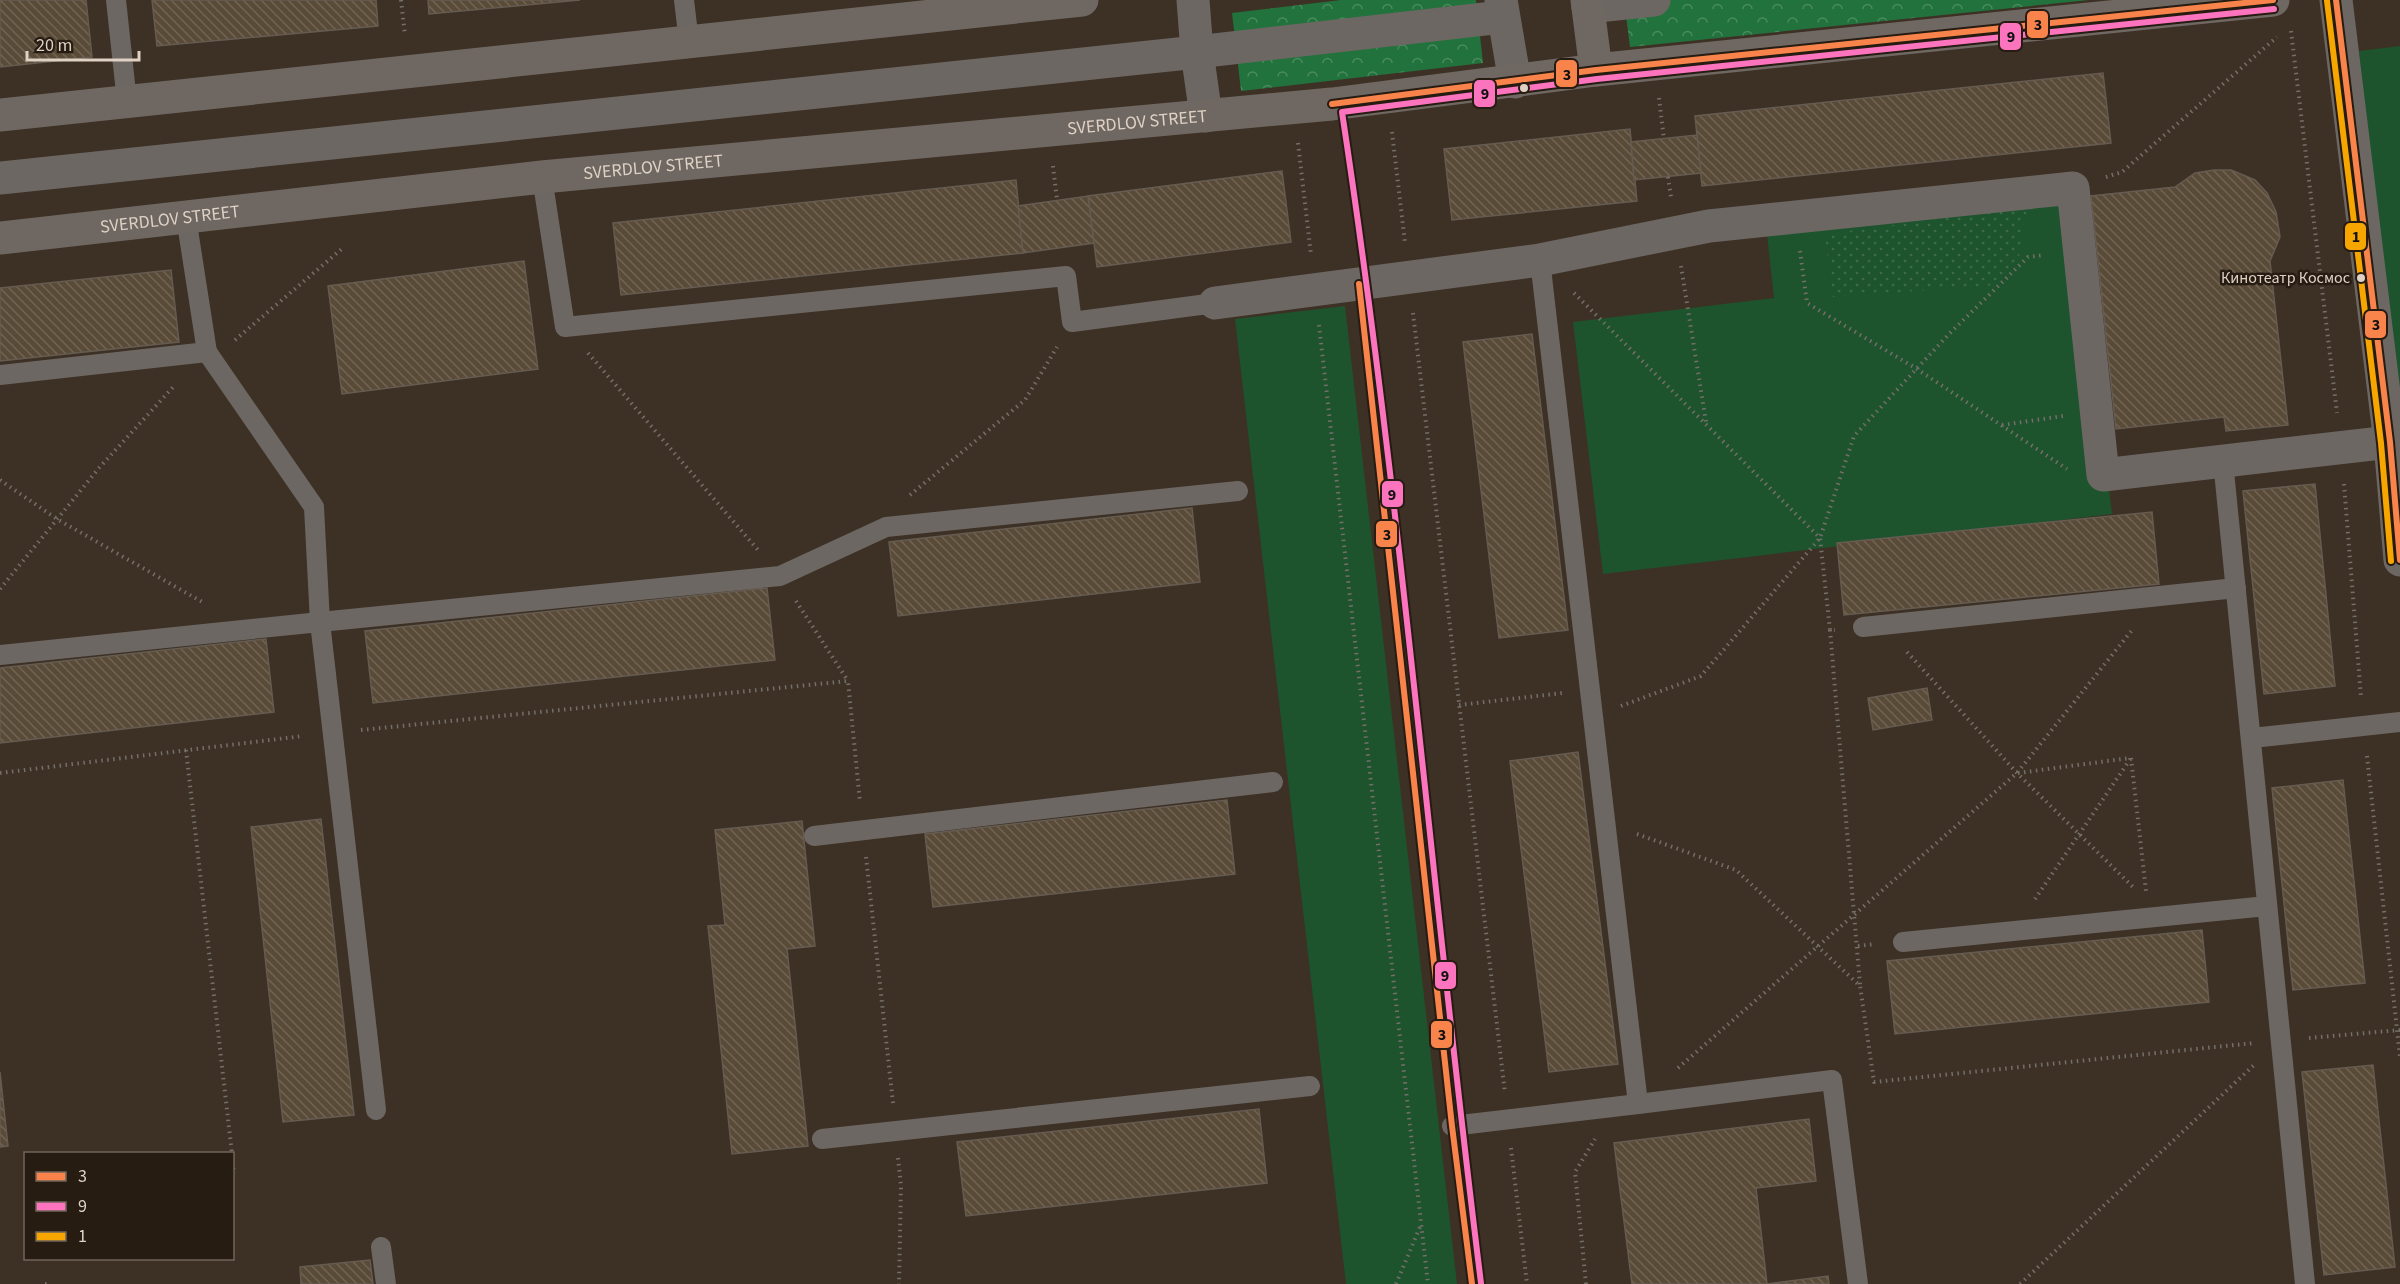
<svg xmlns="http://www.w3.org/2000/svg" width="2400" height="1284" font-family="'Source Sans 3',sans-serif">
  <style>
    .green { fill: #1d532d }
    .forest { fill: url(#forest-crowns) }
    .park { fill: url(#park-dots) }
    .building { fill: url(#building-back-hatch); stroke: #655b51; stroke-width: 1.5 }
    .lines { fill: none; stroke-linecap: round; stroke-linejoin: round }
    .path { stroke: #756f6a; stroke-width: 4; stroke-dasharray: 1.5 4.5; stroke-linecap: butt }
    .lane { stroke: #6d6763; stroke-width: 20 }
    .street { stroke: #6d6763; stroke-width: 33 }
    .secondary { stroke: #6f6862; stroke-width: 33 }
    .bus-1-casing { stroke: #261c12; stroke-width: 10 }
    .bus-2-casing { stroke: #261c12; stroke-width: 10 }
    .bus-3-casing { stroke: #261c12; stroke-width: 10 }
    .bus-1 { stroke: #f8844c; stroke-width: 6 }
    .bus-2 { stroke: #fc73be; stroke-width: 6 }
    .bus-3 { stroke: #f7a600; stroke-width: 6 }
    .bus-dot { fill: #dfd1c4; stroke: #261c12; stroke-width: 2 }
    .labels { text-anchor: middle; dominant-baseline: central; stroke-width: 5; stroke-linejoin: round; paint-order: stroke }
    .bus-label { font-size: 16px; fill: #dfd1c4; stroke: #261c12; text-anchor: end }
    .street-label { font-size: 18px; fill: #dfd1c4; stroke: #261c12 }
    .line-badge { stroke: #261c12; stroke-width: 2 }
    .pale-badge-label { font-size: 16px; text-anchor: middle; font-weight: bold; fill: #111 }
  </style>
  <defs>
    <pattern id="forest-crowns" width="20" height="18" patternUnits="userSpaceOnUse" patternTransform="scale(1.5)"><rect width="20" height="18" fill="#21723c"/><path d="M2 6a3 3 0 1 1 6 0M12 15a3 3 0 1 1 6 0" fill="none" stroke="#4b8b5f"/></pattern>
    <pattern id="park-dots" width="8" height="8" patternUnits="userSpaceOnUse" patternTransform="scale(1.5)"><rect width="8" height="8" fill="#1d532d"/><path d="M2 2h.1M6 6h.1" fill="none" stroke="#3d6b4a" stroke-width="1.8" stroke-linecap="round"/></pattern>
    <pattern id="building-back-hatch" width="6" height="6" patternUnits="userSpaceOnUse" patternTransform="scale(1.5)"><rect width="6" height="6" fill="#594b37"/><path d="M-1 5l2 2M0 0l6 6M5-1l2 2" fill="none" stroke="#706452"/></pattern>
  </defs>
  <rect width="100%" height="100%" fill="#3d3125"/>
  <g class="green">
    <path d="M2400 46V420L2359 51Z"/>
    <path d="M2073 188 2112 514 1603 574 1573 322 1774 298 1766 225Z"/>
    <path d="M1345 306 1457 1284H1346L1235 319Z"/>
  </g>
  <g class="forest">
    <path d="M1341 0H1476L1483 63 1241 91 1232 13Z"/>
    <path d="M1624 0H2089L1630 47Z"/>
  </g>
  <path class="park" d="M2027 208 2017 268 1996 285 1833 297 1825 234Z"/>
  <g class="building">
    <path d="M0 0H86L92 57 0 67Z"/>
    <path d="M152 0H376L378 26 157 46Z"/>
    <path d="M428 0H580L429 14Z"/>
    <path d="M2103 73 2111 143 1702 186 1695 116Z"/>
    <path d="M1630 129 1637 201 1452 220 1444 149Z"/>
    <path d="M1697 135 1701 173 1634 180 1631 142Z"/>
    <path d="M2214 170H2231L2255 180 2267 193 2276 212 2280 237 2270 261 2288 425 2226 431 2224 417 2116 429 2091 196 2175 187 2195 173Z"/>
    <path d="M1282 171 1291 242 1097 267 1088 196Z"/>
    <path d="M1016 180 1023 253 621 295 613 223Z"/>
    <path d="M1088 196 1094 243 1023 253 1018 206Z"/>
    <path d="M524 261 538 369 342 394 328 286Z"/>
    <path d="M171 270 179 342 0 361V288Z"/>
    <path d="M1532 334 1568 630 1499 638 1463 342Z"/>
    <path d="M2315 484 2335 686 2264 694 2243 491Z"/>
    <path d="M1192 508 1200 582 898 616 889 542Z"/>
    <path d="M2152 512 2159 584 1844 615 1837 543Z"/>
    <path d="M767 588 775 660 373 703 365 631Z"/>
    <path d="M266 639 274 712 0 743V668Z"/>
    <path d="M1927 688 1932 720 1873 730 1868 698Z"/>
    <path d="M1578 752 1618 1064 1549 1072 1510 761Z"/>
    <path d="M2343 780 2365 983 2293 990 2272 788Z"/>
    <path d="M1227 800 1235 874 933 907 925 834Z"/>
    <path d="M321 819 354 1115 283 1122 251 827Z"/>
    <path d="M802 821 815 946 787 949 808 1146 732 1154 708 926 725 925 715 830Z"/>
    <path d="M2202 930 2209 1002 1895 1034 1887 961Z"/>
    <path d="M2373 1065 2395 1267 2324 1275 2302 1072Z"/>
    <path d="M0 1072 8 1146 0 1147Z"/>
    <path d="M1259 1109 1267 1183 966 1216 957 1142Z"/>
    <path d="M1809 1119 1816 1181 1756 1188 1767 1284 1828 1276 1829 1284H1632L1614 1143Z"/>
    <path d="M370 1260 373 1284H301L300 1267Z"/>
  </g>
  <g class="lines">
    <g class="path">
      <path d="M401 0 405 35"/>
      <path d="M2291 31 2337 413"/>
      <path d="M1659 98 1664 139"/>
      <path d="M1392 132 1405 243"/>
      <path d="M1298 143 1311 255"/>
      <path d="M1053 166 1057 200"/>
      <path d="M1668 177 1671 197"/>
      <path d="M2106 177 2122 172 2277 37"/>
      <path d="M1800 251 1807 303 1917 369 2067 469"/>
      <path d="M1681 266 1706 422"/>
      <path d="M1574 293 1820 538 1830 630H1835"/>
      <path d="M1413 313 1505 1093"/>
      <path d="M1319 325 1428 1284"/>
      <path d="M235 340 344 247"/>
      <path d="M588 353 758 550"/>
      <path d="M2002 425 2063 416"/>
      <path d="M0 480 57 519 204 603"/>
      <path d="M2344 484 2361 697"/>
      <path d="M910 495 1025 400 1057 347"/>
      <path d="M0 589 99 468 175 385"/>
      <path d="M796 601 848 681"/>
      <path d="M1830 630 1860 985"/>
      <path d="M1907 652 2017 773 2135 889"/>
      <path d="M1459 705 1563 693"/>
      <path d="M1621 706 1701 676 1820 538 1854 436 1949 334 2028 257 2044 255"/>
      <path d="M361 730 848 681 860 802"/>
      <path d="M186 750 232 1154"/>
      <path d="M2367 756 2400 1057"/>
      <path d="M2131 758 2146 891"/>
      <path d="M0 773 303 736"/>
      <path d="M2018 773 2130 758"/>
      <path d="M1637 834 1736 870 1860 986 1874 1082 2254 1043"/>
      <path d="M866 857 893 1103"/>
      <path d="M2035 899 2131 758"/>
      <path d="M1858 946 1875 944"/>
      <path d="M2309 1038 2400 1030"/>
      <path d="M1678 1068 2017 773 2133 629"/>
      <path d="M1511 1148 1527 1284"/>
      <path d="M898 1158 901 1185 899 1284"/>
      <path d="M232 1162 234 1172"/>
      <path d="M45 1284H47"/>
      <path d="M1396 1284 1420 1227"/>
      <path d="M1586 1284 1575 1172 1595 1139"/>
      <path d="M2020 1284 2254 1065"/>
    </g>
    <g class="lane">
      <path d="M116 0 127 102"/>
      <path d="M684 0 689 42"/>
      <path d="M542 177 565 327 1066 276 1072 322 1215 303"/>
      <path d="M207 352 314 507 320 622 780 576 886 527 1238 491"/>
      <path d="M0 375 207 352 186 217"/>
      <path d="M2223 461 2305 1284"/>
      <path d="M1863 627 2236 588"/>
      <path d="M0 655 320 622 376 1110"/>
      <path d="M2252 738 2400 722"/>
      <path d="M814 836 1273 782"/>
      <path d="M1903 942 2267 906"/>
      <path d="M1638 1104 1832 1080 1858 1284"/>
      <path d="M1452 1126 1638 1104 1540 260"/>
      <path d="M822 1139 1310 1086"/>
      <path d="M381 1247 386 1284"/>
    </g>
    <g class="street">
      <path d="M1193 0 1197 52 1206 116"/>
      <path d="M1501 0 1515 82"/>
      <path d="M2336 0 2390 442 2400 560"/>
      <path d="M1588 7 1654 0"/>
      <path d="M0 178 1197 52 1502 17"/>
      <path d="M1215 303 1540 260 1709 226 2073 188 2103 475 2390 442"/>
    </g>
    <g class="secondary">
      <path d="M1587 0 1596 70"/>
      <path d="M0 115 1082 0"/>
      <path id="s1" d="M0 238 542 177 1332 104 1596 70 2273 0"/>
    </g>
    <g class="bus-1-casing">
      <g id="bus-1">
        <path d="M2336 0 2390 442 2400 560"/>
        <path d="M1332 104 1596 70 2273 0"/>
        <path d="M1359 284 1452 1126 1472 1284"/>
      </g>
    </g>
    <g class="bus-2-casing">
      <path id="bus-2" d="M1481 1283C1432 893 1401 500 1342 112L1597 79 2274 9"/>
    </g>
    <g class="bus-3-casing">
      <path id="bus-3" d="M2327 1 2381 443 2391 561"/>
    </g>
    <use href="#bus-1" class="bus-1"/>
    <use href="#bus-2" class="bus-2"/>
    <use href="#bus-3" class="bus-3"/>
  </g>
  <g class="bus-dot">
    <circle cx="1524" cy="88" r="5"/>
    <circle cx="2361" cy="278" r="5"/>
  </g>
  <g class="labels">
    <g class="bus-label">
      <text x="2350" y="278">Кинотеатр Космос</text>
    </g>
    <g class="street-label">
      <text stroke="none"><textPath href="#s1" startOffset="1143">SVERDLOV STREET</textPath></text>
      <text stroke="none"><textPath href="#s1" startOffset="657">SVERDLOV STREET</textPath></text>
      <text stroke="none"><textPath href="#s1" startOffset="171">SVERDLOV STREET</textPath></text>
    </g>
  </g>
  <g class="line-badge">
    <rect x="2026" y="10" width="23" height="29" rx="6" fill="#f8844c"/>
    <rect x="1999" y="22" width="23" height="29" rx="6" fill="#fc73be"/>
    <rect x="1555" y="59" width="23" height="29" rx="6" fill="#f8844c"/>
    <rect x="1473" y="79" width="23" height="29" rx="6" fill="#fc73be"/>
    <rect x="2344" y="222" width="23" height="29" rx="6" fill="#f7a600"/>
    <rect x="2364" y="310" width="23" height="29" rx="6" fill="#f8844c"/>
    <rect x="1381" y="480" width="23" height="28" rx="6" fill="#fc73be"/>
    <rect x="1375" y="520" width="23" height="28" rx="6" fill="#f8844c"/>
    <rect x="1434" y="961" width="23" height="29" rx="6" fill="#fc73be"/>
    <rect x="1430" y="1020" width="23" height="29" rx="6" fill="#f8844c"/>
  </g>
  <g class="pale-badge-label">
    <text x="2038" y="30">3</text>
    <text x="2011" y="42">9</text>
    <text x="1567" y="80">3</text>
    <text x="1485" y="99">9</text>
    <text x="2356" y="242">1</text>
    <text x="2376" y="330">3</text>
    <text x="1392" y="500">9</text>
    <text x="1387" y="540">3</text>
    <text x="1445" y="981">9</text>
    <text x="1442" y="1040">3</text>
  </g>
  <rect x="24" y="1152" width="210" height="108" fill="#261c12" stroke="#706459" stroke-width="1.5"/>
  <rect x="36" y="1172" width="30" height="9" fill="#f8844c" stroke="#706459" stroke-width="1.5"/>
  <text x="78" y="1182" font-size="18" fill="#dfd1c4">3</text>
  <rect x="36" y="1202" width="30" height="9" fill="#fc73be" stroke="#706459" stroke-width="1.5"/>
  <text x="78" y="1212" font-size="18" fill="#dfd1c4">9</text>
  <rect x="36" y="1232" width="30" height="9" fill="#f7a600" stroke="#706459" stroke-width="1.5"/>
  <text x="78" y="1242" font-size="18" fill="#dfd1c4">1</text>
  <path d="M27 51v9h112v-9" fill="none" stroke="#dfd1c4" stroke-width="3"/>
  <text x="36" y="51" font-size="18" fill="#dfd1c4" stroke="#261c12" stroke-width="4.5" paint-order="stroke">20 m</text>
</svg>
